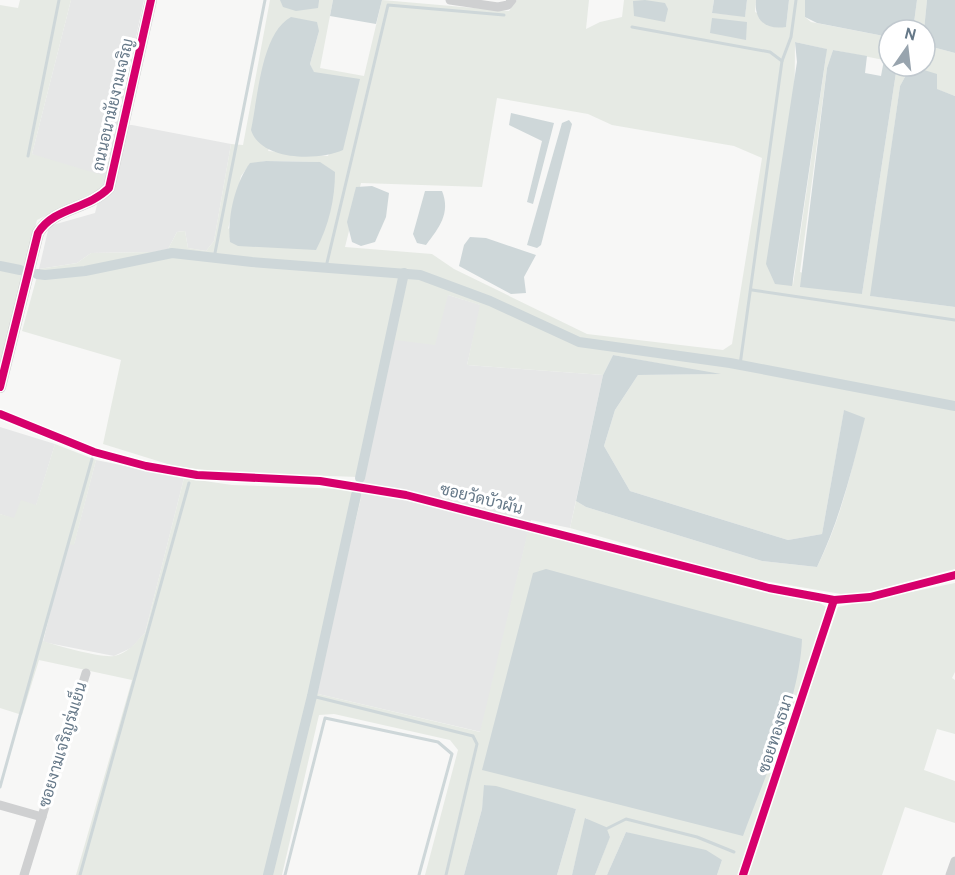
<svg xmlns="http://www.w3.org/2000/svg" width="955" height="875" font-family="Overpass,Sarabun,sans-serif">
  <style>
    .built { fill: #e6e7e7 }
    .green { fill: #e6eae4; fill-rule: evenodd }
    .water { fill: #ced7d9 }
    .lines { fill: none; stroke-linecap: round; stroke-linejoin: round }
    .stream { stroke: #ced7d9; stroke-width: 3 }
    .canal { stroke: #ced7d9; stroke-width: 10 }
    .minor { stroke: #cfd0d1; stroke-width: 9 }
    .tertiary { stroke: #cfd0d1; stroke-width: 12 }
    .cycleway-casing { stroke: #fff; stroke-width: 11 }
    .cycleway { stroke: #d6006c; stroke-width: 8 }
    .labels { text-anchor: middle; dominant-baseline: central; stroke-width: 6; stroke-linejoin: round; paint-order: stroke }
    .street-label { font-size: 16px; fill: #657888; stroke: #fff }
  </style>
  <rect width="100%" height="100%" fill="#f7f7f6"/>
  <g class="built">
    <path d="M71 0H144L117 125H132L231 144 214 241 206 251 188 248 185 231 177 232 168 249 154 252 91 253 77 263 39 269 49 226 95 213 101 189 32 154Z"/>
    <path d="M448 295 481 305 467 365 603 375 570 528 531 520 481 732 314 693 361 498 358 477 387 339Z"/>
    <path d="M0 427 55 444 36 506 14 519 0 514Z"/>
    <path d="M96 460 184 478 145 633 131 648 114 656 43 642 67 543 74 544Z"/>
  </g>
  <g class="green">
    <path d="M20 0H71L32 154 105 176 101 189 37 220 0 367V5L18 8Z"/>
    <path d="M270 0H333L320 68 364 76 382 0 509 11 517 0H589L586 29 600 22 622 17 624 0H714L712 13 745 16 747 0H756L755 12 786 27 789 0H805V17L811 22 889 37V61L833 50 827 68 800 272 862 294 897 66H925V45L955 53V96L936 89 911 66 900 86 871 296 955 307V569L853 596 742 577 570 528 576 501 586 507 762 561 817 567C841 519 852 470 864 418L844 411 822 534 788 540 630 491 604 446 615 410 638 375 716 374 613 355 603 375 467 365 480 305 448 295 435 345 387 339 358 477 219 472 174 466 103 444 121 360 22 331 39 269 77 263 91 253 154 252 168 249 177 232 185 231 188 248 206 251 214 241 231 144 243 145ZM319 31 310 64 314 73 359 80 328 156 268 151ZM795 42 826 49V56L793 285ZM497 98 588 114 612 125 734 146 762 158 732 344 723 350 587 334 454 269 432 254 345 247 361 183 482 187ZM266 161 320 162 228 229 241 176 250 164Z"/>
    <path d="M917 0H927L924 30H913Z"/>
    <path d="M55 444 96 460 74 545 67 544 43 641C57 646 101 658 114 656 127 654 136 642 145 633L184 478 232 485 345 489 360 492 361 498 314 693 480 732 528 531 817 601 826 607 801 694 739 875H717L722 860 626 832 607 875H595L610 836 586 818 572 875H557L576 809 485 785 482 809 464 875H425L458 750 450 740 334 714 319 715 282 875H76L132 680 39 660 22 715 0 708V514L14 518 21 500 36 505Z"/>
    <path d="M955 583V672L952 678 955 680V734L937 729 924 770 955 781V823L905 807 882 875H747L838 607Z"/>
  </g>
  <g class="water">
    <path d="M280 0H319V1L318 8 296 11 283 7Z"/>
    <path d="M333 0H382L376 24 330 16Z"/>
    <path d="M645 0 665 3 668 9 665 22 634 16 633 1Z"/>
    <path d="M714 0H747L745 17 712 13Z"/>
    <path d="M756 0H789L786 27C766 30 754 21 756 0Z"/>
    <path d="M805 0H917L913 30H889V37L817 23 805 17Z"/>
    <path d="M927 0H955V53L925 45 924 30Z"/>
    <path d="M291 17 317 22 319 31 310 64 314 72 360 79 343 150C318 161 261 161 251 130 258 98 261 33 291 17Z"/>
    <path d="M712 18 747 22 746 40 710 33Z"/>
    <path d="M795 42 827 49 792 286 775 284 766 264 797 62Z"/>
    <path d="M833 50 867 56 865 73 881 76 884 60 889 61V66H897L862 294 800 287 827 68Z"/>
    <path d="M911 66 937 74V89L955 96V307L870 296 900 86Z"/>
    <path d="M511 113 554 123 533 204 527 202 542 141 509 125Z"/>
    <path d="M569 120 572 124 541 245 537 248 527 245 562 123Z"/>
    <path d="M266 161 320 162 335 172C335 199 329 225 316 250L238 246 230 242C227 218 235 183 250 163Z"/>
    <path d="M372 186 389 193 386 217 375 242 361 246 352 242 347 222 356 187Z"/>
    <path d="M425 191H442C451 213 439 228 426 245L417 243 413 234Z"/>
    <path d="M470 237 486 238 536 255 524 277 526 293 511 294 459 266 464 245Z"/>
    <path d="M613 355 721 374 638 375 615 410 604 446 630 491 788 540 822 534 844 410 865 418C852 470 840 519 817 567L762 561 586 507 576 501 603 375Z"/>
    <path d="M546 569 802 639C800 698 764 779 743 836L482 770 533 573Z"/>
    <path d="M484 785 496 786 576 809 557 875H464L482 809Z"/>
    <path d="M585 818 606 827 610 837 595 875H572Z"/>
    <path d="M626 832 706 850 722 860 717 875H607Z"/>
  </g>
  <g class="lines">
    <g class="stream">
      <path d="M632 27 770 52 782 61 740 365"/>
      <path d="M782 61 791 37 796 0"/>
      <path d="M28 156 59 0"/>
      <path d="M214 258 265 0"/>
      <path d="M326 267 388 5 504 15"/>
      <path d="M752 290 955 320"/>
      <path d="M312 696 473 736 477 744 446 875"/>
      <path d="M0 787 92 459"/>
      <path d="M606 829 626 819 697 837 734 852"/>
      <path d="M80 875 189 483"/>
      <path d="M285 875 325 718 438 742 452 754 419 875"/>
    </g>
    <g class="canal">
      <path d="M0 266 20 270"/>
      <path d="M37 274 45 275 85 271 172 253 252 262 420 275 490 301 579 342 730 363 955 406"/>
      <path d="M360 478 404 273"/>
      <path d="M268 875 312 696 356 495"/>
    </g>
    <g class="minor">
      <path d="M450 0 498 7 508 5 512 0"/>
      <path d="M0 414 94 452 146 466 197 475 320 481 406 495 769 588 834 600 870 597 955 575"/>
      <path d="M0 805 42 817"/>
      <path d="M24 875 86 673"/>
      <path d="M743 875 834 600"/>
      <path d="M950 875 955 861"/>
    </g>
    <path class="tertiary" d="M0 387 38 233C54 207 87 210 109 188L151 0"/>
    <g class="cycleway-casing">
      <g id="cycleway">
        <path d="M0 387 38 233C54 207 87 210 109 188L151 0"/>
        <path d="M0 414 94 452 146 466 197 475 320 481 406 495 769 588 834 600 870 597 955 575"/>
        <path d="M743 875 834 600"/>
      </g>
    </g>
    <use href="#cycleway" class="cycleway"/>
  </g>
  <g class="labels">
    <g class="street-label">
      <text transform="translate(114 105) rotate(-77)">ถนนอนามัยงามเจริญ</text>
      <text transform="translate(481 500) rotate(14)">ซอยวัดบัวผัน</text>
      <text transform="translate(777 734) rotate(-72)">ซอยทองธนา</text>
      <text transform="translate(64 745) rotate(-73)">ซอยงามเจริญร่มเย็น</text>
    </g>
  </g>
  <g transform="translate(907 48) rotate(14)"><circle r="28" fill="#ffffff" stroke="#c1c9cf" stroke-width="1.5"/>
  <path d="M0-4.5L10 22L0 15L-10 22Z" fill="#98a4ae"/>
  <text y="-9" font-size="16" font-weight="bold" text-anchor="middle" fill="#657888">N</text>
  </g>
</svg>
